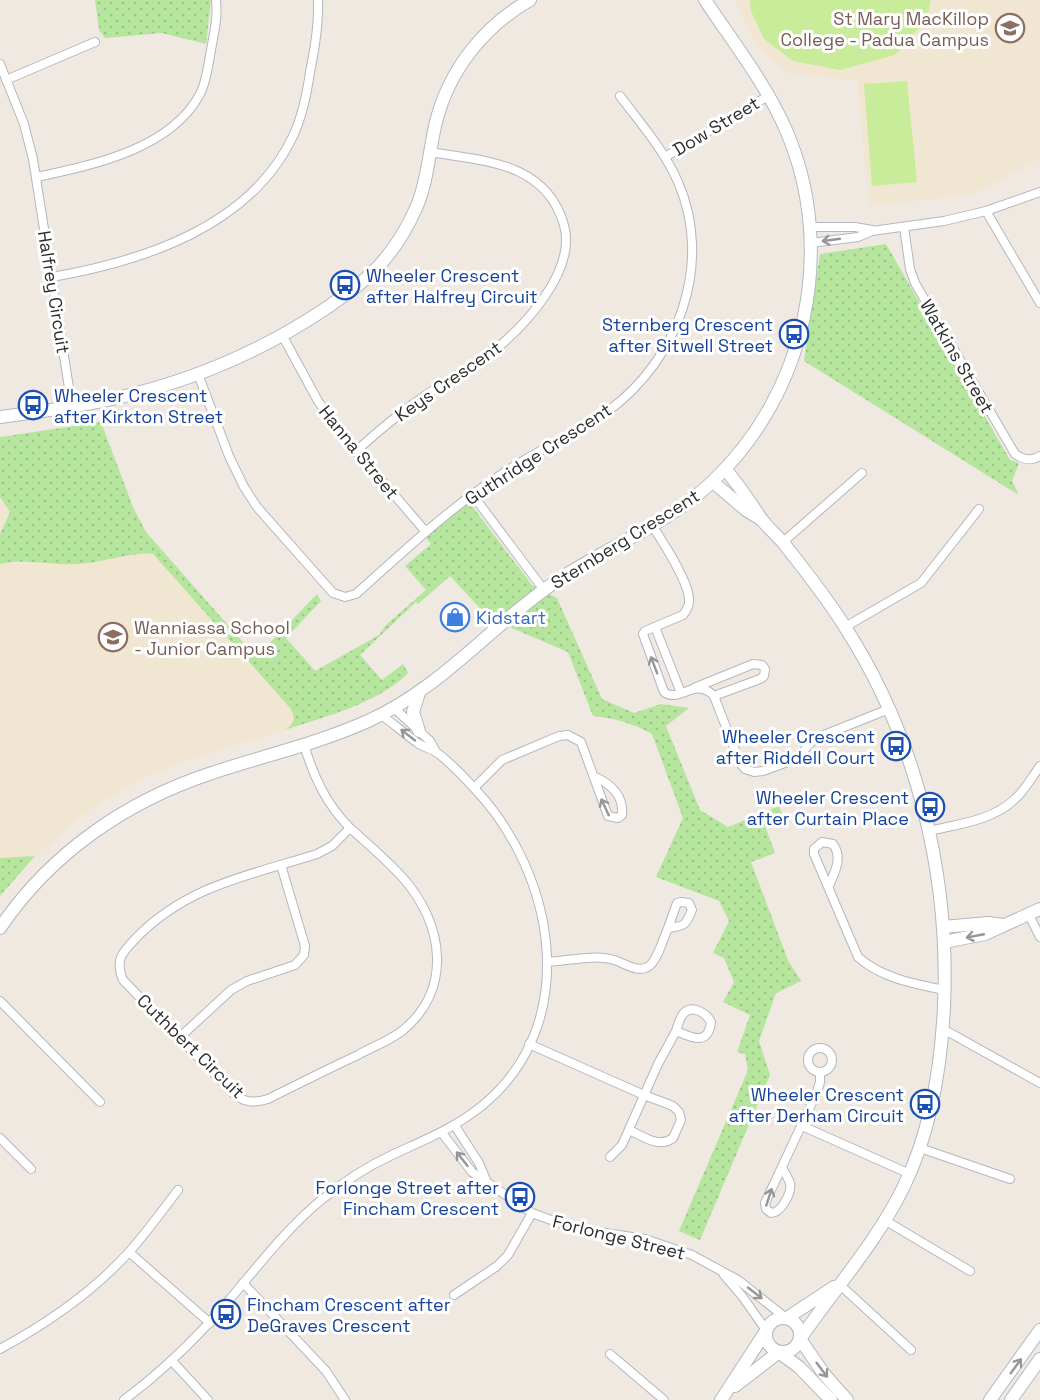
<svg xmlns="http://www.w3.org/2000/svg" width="1040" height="1400" font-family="'Space Grotesk',sans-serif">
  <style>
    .education { fill: #f0e6d1 }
    .grass { fill: url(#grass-dots) }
    .pitch { fill: #c9ec9a }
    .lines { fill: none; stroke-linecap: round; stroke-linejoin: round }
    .street-casing { stroke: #b4b7c1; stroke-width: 10 }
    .secondary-casing { stroke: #b4b7c1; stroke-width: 14 }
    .street { stroke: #fff; stroke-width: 8 }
    .secondary { stroke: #fff; stroke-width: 12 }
    .oneway { stroke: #969696 }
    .labels { text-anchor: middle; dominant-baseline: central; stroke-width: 6; stroke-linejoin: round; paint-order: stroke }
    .education-label { font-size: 18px; fill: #785e54; stroke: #fff; text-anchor: end }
    .street-label { font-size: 18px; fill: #2e2e2e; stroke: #fff }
    .transit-label { font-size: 18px; fill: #164399; stroke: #fff; text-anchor: end }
    .shop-label { font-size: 18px; fill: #366cbe; stroke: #fff; text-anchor: start }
  </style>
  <defs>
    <pattern id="grass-dots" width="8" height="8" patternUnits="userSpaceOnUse" patternTransform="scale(1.5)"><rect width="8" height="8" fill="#b6e59e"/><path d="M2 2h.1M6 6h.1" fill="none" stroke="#9dc588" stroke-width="1.8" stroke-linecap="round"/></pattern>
  </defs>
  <rect width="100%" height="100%" fill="#efe9e1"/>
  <g class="education">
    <path d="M734 0H1040V159L969 195 869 206 857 80 791 75 760 50Z"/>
    <path d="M0 497 10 512 0 534Z"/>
    <path d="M146 553 153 554 291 709 294 715V721L291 726 285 730 185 761 148 776 113 795 80 817 35 856 0 858V564H78L109 560Z"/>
  </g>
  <g class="grass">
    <path d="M95 0H211L206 44 162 33 105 38 99 30Z"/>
    <path d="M886 244 1010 460 1019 463 1012 481 1019 495 804 361 820 254Z"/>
    <path d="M101 422 133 507 146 532 249 649 256 652 264 649 317 594 321 601 286 638 315 671 379 635 387 624 426 590 405 566 431 544 425 536 469 502 532 585 557 598 602 699 634 713 661 704 689 708 666 726 700 810 728 827 779 806 784 819 765 826 775 853 751 862 788 960 801 981 776 993 759 1041 770 1075 700 1240 679 1231 748 1070 745 1054 737 1052 750 1015 723 1002 734 982 724 958 713 953 729 921 719 901 656 877 683 818 652 734C635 724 614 718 593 716L568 652 490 619 450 576 418 604 416 602 360 655 382 680 403 664 408 673C379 703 324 717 285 730 294 724 296 718 291 709L153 554C138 551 99 563 79 564 54 566 25 558 0 564V534L10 512 0 497V437Z"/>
    <path d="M35 856 0 896V858Z"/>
  </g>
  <g class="pitch">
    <path d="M750 0H931L927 19 895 55 840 70 793 61 764 39 751 11Z"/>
    <path d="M907 81 917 182 872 186 864 84Z"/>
  </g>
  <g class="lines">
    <g class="street-casing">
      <g id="street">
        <path d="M0 64 24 124 33 159 72 407"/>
        <path d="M6 80 95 42"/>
        <path d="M665 157 768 96"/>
        <path d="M37 177C93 165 171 149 200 94 207 81 208 65 211 50 214 33 218 17 216 0"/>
        <path d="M986 211 1040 303"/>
        <path d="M810 227H855L872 230"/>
        <path d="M904 227 910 269 915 283 1015 454C1023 460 1032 461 1040 456"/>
        <path d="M811 243 858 237 872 231 944 221 986 211 1040 192"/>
        <path d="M52 277C144 261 252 226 294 134 303 114 307 93 310 72 315 48 319 25 318 0"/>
        <path d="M282 335 318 401 336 427 426 532"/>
        <path d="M198 374 229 456 244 487 257 507 333 593 345 597 356 594C402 553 447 510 499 476 533 452 574 436 608 411 678 360 714 264 678 182 664 150 641 124 620 96"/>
        <path d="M355 452C378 431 401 412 426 395 447 380 471 369 491 353 524 327 577 271 564 225 546 162 484 161 430 152"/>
        <path d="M472 494 544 590"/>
        <path d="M652 525C662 541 691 584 689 602 689 607 686 611 683 615L645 631 643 634 664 692C679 704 695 676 714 696L740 763 745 769 754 772 763 771 793 760 801 754 814 739 889 709"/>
        <path d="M783 542 862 473"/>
        <path d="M655 627 681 693"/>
        <path d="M845 627 921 583 979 509"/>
        <path d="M694 688 753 664 762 665 765 669 764 676 760 679 714 696"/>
        <path d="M394 708 430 741 436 752"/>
        <path d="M304 745C314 777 326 804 350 828L332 846 317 854C251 875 189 885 138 936 124 951 114 958 123 980L234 1094C245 1103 254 1103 268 1099 298 1084 328 1069 358 1055 372 1047 389 1041 402 1031 453 990 444 924 403 878 387 860 368 844 350 828"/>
        <path d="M474 788 502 760 559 736 568 735 581 742 608 816 618 818 622 815C624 796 611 784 595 777"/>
        <path d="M929 831C958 824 992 821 1015 799 1025 790 1032 777 1040 766"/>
        <path d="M829 886C835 871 843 858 833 844L822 842 814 849V854L858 957C881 978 915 984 945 990"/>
        <path d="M1029 915 1040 937"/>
        <path d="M547 962C567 961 594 954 614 960 625 963 638 974 649 966 657 961 664 937 668 928 685 926 686 925 692 910L689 903 681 902 677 903 668 928"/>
        <path d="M0 1001 100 1102"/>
        <path d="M943 1029 1040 1083"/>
        <path d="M179 1038 231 990 247 981 295 965 304 955 305 946 281 865"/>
        <path d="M529 1044 644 1095 673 1106 679 1112 681 1120 673 1138C659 1149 643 1136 629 1130"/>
        <circle cx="820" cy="1060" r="12"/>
        <path d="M455 1126 479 1163 486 1180"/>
        <path d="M802 1126 910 1174"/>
        <path d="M442 1133 472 1172 532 1213 573 1228 645 1239 692 1255 738 1280 786 1318"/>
        <path d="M0 1138 31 1169"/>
        <path d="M920 1148 1010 1179"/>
        <path d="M610 1157 622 1145 658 1064 676 1031C691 1037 708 1047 711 1022 707 1014 694 1005 685 1012 680 1016 678 1025 676 1031"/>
        <path d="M783 1169C785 1173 788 1178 790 1183 792 1193 781 1213 771 1213L766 1209 765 1203 817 1092 820 1082V1072"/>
        <path d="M886 1221 970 1271"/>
        <path d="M129 1252 210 1323"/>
        <path d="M724 1275 742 1296 766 1330"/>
        <path d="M243 1283 326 1371 345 1400"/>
        <path d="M839 1284 911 1350"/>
        <path d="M454 1295 497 1266 508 1255 532 1213"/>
        <path d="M0 1349C48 1323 92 1293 129 1252 147 1232 162 1211 178 1190"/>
        <path d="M610 1354 664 1400"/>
        <path d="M172 1361 208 1400"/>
        <path d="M124 1400C155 1377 182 1352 208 1324 246 1283 277 1237 320 1201 342 1183 366 1167 392 1155 424 1140 455 1128 483 1105 583 1022 555 873 474 788 463 776 449 761 436 752 431 749 424 747 419 744 406 735 394 724 381 715"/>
      </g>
    </g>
    <g class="secondary-casing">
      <g id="secondary">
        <path d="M0 417C39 412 78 407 117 398 192 381 264 350 328 307 343 296 358 286 371 274 391 255 406 231 417 206 428 180 429 150 436 122 449 70 484 26 530 0"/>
        <path d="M725 469C739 485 750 502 762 520 769 529 778 536 785 545 806 572 827 598 845 627 917 739 950 875 944 1007 941 1068 931 1131 904 1186 877 1242 835 1288 800 1339"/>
        <path d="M713 482 746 510 762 520"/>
        <path d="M419 693 413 712 419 731"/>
        <path d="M943 927 988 923 1003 925"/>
        <path d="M0 928C50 854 125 802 209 774 262 756 317 744 368 721 442 688 492 624 558 580 608 547 667 524 711 483 806 394 838 250 786 130 766 84 733 42 705 0"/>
        <path d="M944 942 985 934 1040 909"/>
        <circle cx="783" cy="1335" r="17"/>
        <path d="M787 1318 834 1287"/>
        <path d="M800 1339 824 1374 847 1400"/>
        <path d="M780 1353 799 1367 831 1400"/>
        <path d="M735 1386 779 1352"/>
        <path d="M721 1400 766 1331"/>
        <path d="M990 1400 1040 1330"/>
        <path d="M1011 1400 1040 1359"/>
      </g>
    </g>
    <use href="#street" class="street"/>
    <use href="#secondary" class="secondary"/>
  </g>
  <defs><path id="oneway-shaft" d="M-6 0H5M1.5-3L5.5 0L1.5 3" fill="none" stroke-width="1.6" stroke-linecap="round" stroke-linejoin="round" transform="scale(1.5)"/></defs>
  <g class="oneway">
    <use href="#oneway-shaft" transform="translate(831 240) rotate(172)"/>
    <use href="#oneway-shaft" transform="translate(654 665) rotate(-111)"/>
    <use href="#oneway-shaft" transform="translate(408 735) rotate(-142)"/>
    <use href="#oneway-shaft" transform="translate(605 807) rotate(-115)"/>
    <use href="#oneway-shaft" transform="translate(975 936) rotate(169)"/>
    <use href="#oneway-shaft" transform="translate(462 1159) rotate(-128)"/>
    <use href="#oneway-shaft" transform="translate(769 1197) rotate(-72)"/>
    <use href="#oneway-shaft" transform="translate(755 1293) rotate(38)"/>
    <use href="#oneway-shaft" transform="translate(1016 1366) rotate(-54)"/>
    <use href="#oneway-shaft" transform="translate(822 1370) rotate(53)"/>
  </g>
  <defs>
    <g id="university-ring" transform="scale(1.5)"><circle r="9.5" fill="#fff" stroke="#8d6e63" stroke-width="1.5"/><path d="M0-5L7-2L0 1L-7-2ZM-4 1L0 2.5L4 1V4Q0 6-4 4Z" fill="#8d6e63"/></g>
    <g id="bus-ring" transform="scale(1.5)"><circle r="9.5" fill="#fff" stroke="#1a4fb4" stroke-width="1.5"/><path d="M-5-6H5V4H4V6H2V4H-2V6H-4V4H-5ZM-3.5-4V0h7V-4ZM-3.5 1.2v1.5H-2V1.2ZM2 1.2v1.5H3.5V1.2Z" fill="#1a4fb4"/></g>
    <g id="shop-ring" transform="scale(1.5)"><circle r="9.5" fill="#fff" stroke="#3f7fe0" stroke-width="1.5"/><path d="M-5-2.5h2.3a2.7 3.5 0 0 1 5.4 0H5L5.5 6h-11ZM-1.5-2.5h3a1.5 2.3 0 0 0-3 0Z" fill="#3f7fe0"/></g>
    <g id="school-ring" transform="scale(1.5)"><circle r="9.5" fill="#fff" stroke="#8d6e63" stroke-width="1.5"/><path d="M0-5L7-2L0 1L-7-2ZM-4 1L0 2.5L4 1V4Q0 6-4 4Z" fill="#8d6e63"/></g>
  </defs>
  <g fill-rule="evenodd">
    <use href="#university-ring" x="1010" y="28"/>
    <use href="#bus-ring" x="345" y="285"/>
    <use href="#bus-ring" x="794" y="334"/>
    <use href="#bus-ring" x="33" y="405"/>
    <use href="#shop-ring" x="455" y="617"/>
    <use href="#school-ring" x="113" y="637"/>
    <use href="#bus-ring" x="896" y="746"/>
    <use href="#bus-ring" x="930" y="807"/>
    <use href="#bus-ring" x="925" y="1104"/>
    <use href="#bus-ring" x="520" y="1197"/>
    <use href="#bus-ring" x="226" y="1314"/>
  </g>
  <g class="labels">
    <g class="education-label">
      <text x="989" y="18">St Mary MacKillop<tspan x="989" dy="21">College - Padua Campus</tspan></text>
      <text x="134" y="627" text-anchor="start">Wanniassa School<tspan x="134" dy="21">- Junior Campus</tspan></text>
    </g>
    <g class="street-label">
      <text transform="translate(716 126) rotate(-31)">Dow Street</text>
      <text transform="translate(54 292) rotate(81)">Halfrey Circuit</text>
      <text transform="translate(957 356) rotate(60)">Watkins Street</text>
      <text transform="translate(448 381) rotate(-35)">Keys Crescent</text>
      <text transform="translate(359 452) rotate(51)">Hanna Street</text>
      <text transform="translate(538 454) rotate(-33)">Guthridge Crescent</text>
      <text transform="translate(625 539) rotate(-32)">Sternberg Crescent</text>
      <text transform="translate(191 1046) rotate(44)">Cuthbert Circuit</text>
      <text transform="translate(619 1237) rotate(14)">Forlonge Street</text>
    </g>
    <g class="transit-label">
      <text x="366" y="275" text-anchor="start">Wheeler Crescent<tspan x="366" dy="21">after Halfrey Circuit</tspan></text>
      <text x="773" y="324">Sternberg Crescent<tspan x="773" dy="21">after Sitwell Street</tspan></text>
      <text x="54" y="395" text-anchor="start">Wheeler Crescent<tspan x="54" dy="21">after Kirkton Street</tspan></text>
      <text x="875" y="736">Wheeler Crescent<tspan x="875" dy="21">after Riddell Court</tspan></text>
      <text x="909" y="797">Wheeler Crescent<tspan x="909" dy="21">after Curtain Place</tspan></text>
      <text x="904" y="1094">Wheeler Crescent<tspan x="904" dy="21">after Derham Circuit</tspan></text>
      <text x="499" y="1187">Forlonge Street after<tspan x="499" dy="21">Fincham Crescent</tspan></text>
      <text x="247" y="1304" text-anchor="start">Fincham Crescent after<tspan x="247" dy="21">DeGraves Crescent</tspan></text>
    </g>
    <g class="shop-label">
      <text x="476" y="617">Kidstart</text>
    </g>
  </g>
</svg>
